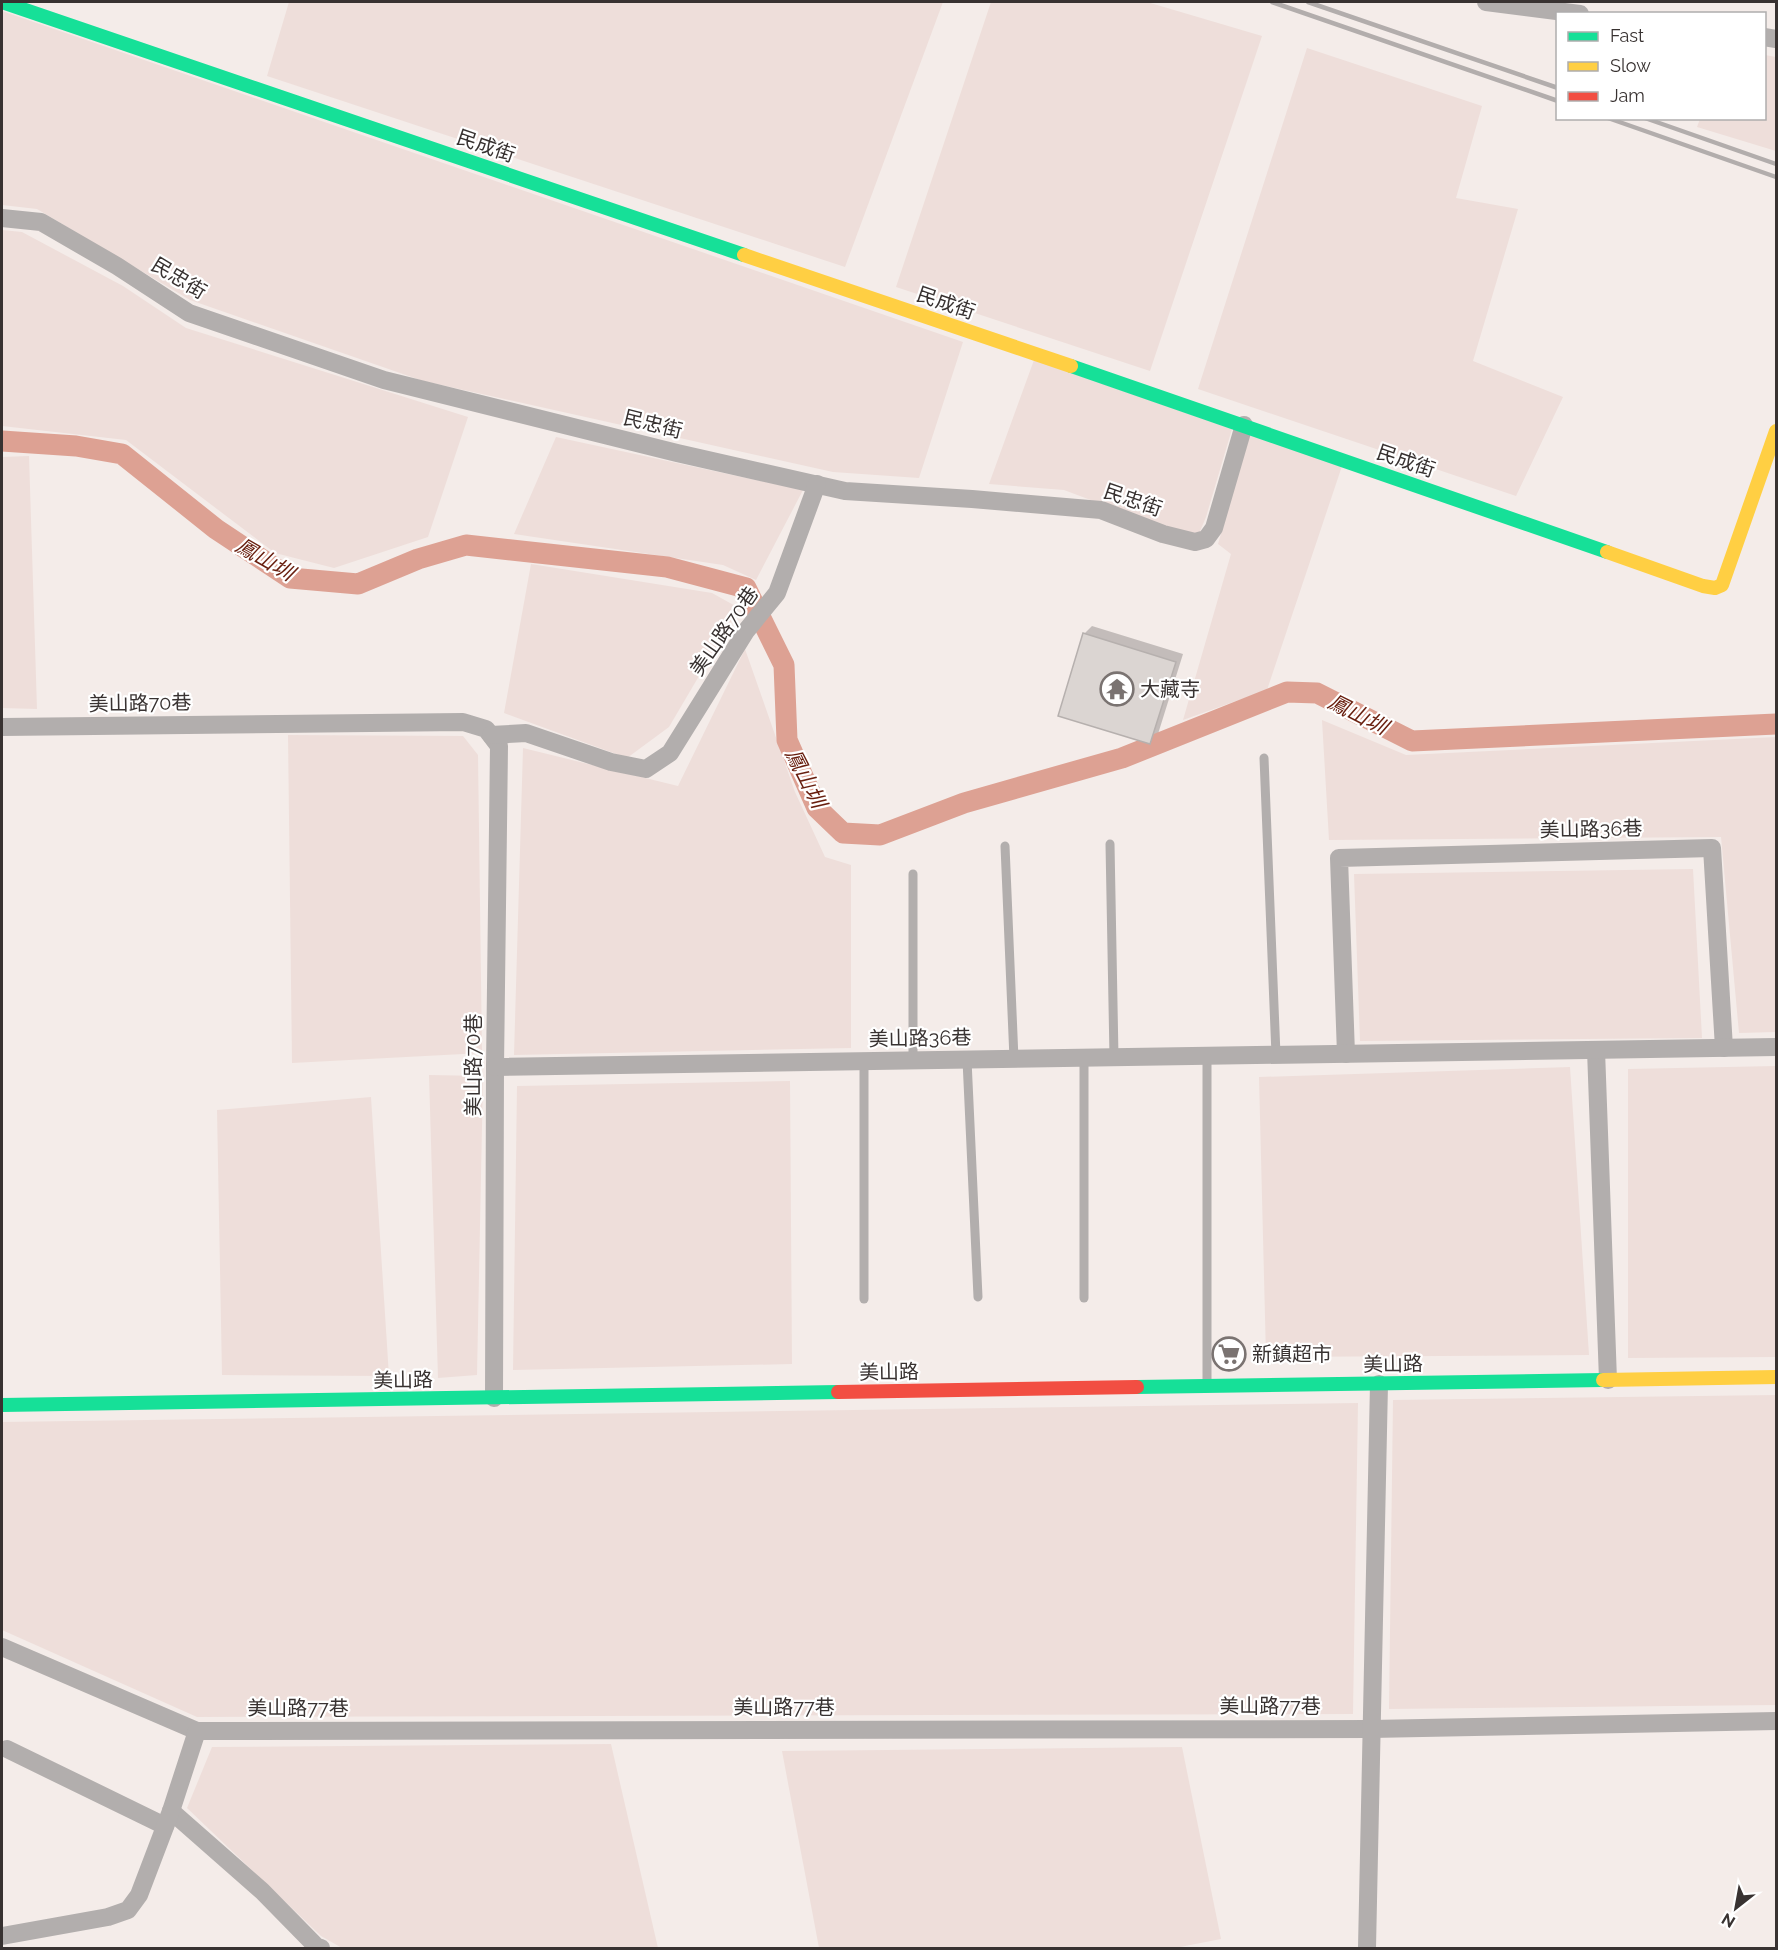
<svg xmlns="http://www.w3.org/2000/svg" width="1778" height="1950" font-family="Raleway,'Noto Sans TC',sans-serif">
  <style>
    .built { fill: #eededa }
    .shadow { fill: #0003 }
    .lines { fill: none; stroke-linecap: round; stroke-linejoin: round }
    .canal { stroke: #dda193; stroke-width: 21 }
    .building { fill: #dbd5d2; stroke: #b6b0ae; stroke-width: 1.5 }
    .lane { stroke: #b2aead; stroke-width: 9 }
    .street { stroke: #b2aead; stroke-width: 18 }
    .fast { stroke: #16e098; stroke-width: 14 }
    .slow { stroke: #ffcf43; stroke-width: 14 }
    .jam { stroke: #f24e42; stroke-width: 14 }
    .rail { stroke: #b2adac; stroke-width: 4.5 }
    .labels { text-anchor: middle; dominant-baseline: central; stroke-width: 4.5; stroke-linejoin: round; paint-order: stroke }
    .street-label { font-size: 20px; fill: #383231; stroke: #fff }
    .poi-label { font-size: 20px; fill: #383231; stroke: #fff; text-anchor: start }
    .water-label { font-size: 21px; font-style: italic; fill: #681e0e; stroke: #fff }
  </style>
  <rect width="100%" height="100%" fill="#f4ece9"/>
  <g class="built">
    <path d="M289 2H943L845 267 267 76Z"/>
    <path d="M991 2H1147L1262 36 1150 371 896 287Z"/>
    <path d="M2 11 963 342 919 478 833 472 423 381 190 300 37 209 2 205Z"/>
    <path d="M1307 48 1482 106 1456 198 1518 209 1473 361 1563 397 1516 496 1198 389Z"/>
    <path d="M1765 55 1776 57V151L1697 127 1700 119 1764 118Z"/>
    <path d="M2 230 22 232 123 286 186 328 468 417 428 537 334 568 275 553 126 440 2 426Z"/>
    <path d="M1034 360 1232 429 1206 517 1198 536 1184 535 1064 490 989 484Z"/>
    <path d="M1250 434 1342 466 1267 690 1183 720 1231 554 1218 544Z"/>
    <path d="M556 437 803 490 756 580 723 565 514 534Z"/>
    <path d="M29 456 37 709 2 708V457Z"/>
    <path d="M531 564 712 593 739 608 669 727 627 758 504 713Z"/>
    <path d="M745 649 795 792 825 857 851 865V1048L514 1055 523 748 678 786Z"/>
    <path d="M1322 720 1406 755 1776 737V1032L1739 1033 1721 837 1329 840Z"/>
    <path d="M288 735 463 736 478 755 482 1053 292 1063Z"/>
    <path d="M1693 869 1702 1038 1360 1041 1354 874Z"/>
    <path d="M1776 1066V1357L1628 1358V1069Z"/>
    <path d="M1570 1067 1589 1355 1266 1357 1259 1077Z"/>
    <path d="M429 1075 483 1076 477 1375 438 1378Z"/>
    <path d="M790 1081 792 1364 513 1370 517 1086Z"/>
    <path d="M371 1097 389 1376 222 1375 217 1110Z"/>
    <path d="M1776 1395V1705L1389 1709 1393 1400Z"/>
    <path d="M1358 1403 1353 1714 197 1717 2 1630V1422Z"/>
    <path d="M611 1744 658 1948H342L321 1936 187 1808 212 1747Z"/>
    <path d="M1182 1747 1221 1939 1175 1948H819L782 1751Z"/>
  </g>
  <path class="shadow" d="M1092 626 1183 654 1158 734 1150 742 1084 634Z"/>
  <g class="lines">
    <path class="canal" d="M2 441 76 446 122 454 216 529 290 578 358 584 418 559 466 545 667 567 746 588 784 665 787 740 817 808 843 833 880 835 964 803 1122 758 1287 692 1317 693 1412 741 1776 724"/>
  </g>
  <path class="building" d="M1083 633 1176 662 1150 744 1058 716Z"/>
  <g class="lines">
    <g class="lane">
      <path d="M1264 758 1276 1055"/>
      <path d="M1110 844 1114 1057"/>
      <path d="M1005 846 1014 1059"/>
      <path d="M1207 1056V1384"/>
      <path d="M967 1060 978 1297"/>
      <path d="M864 1061V1299"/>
      <path d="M913 1061V874"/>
      <path d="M1084 1298V1058"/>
    </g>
    <g class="street">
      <path d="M1486 2 1580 14"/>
      <path d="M1764 37 1776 39"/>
      <path d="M2 218 41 222 117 266 189 313 384 380 677 453 845 491 972 499 1101 510 1163 534 1195 542 1206 539 1214 528 1244 425"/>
      <path d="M2 727 463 722 486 729 499 746 495 1067 494 1398"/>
      <path d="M491 735 526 733 611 762 646 769 670 753 746 631 777 593 817 484"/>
      <path d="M1596 1050 1608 1380"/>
      <path d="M1346 1054 1339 858 1712 848 1724 1048"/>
      <path d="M495 1067 1776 1047"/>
      <path d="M2 1647 197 1731"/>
      <path d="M7 1749 165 1826"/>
      <path d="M171 1811 262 1891 317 1947 321 1948"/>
      <path d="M2 1936 108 1917 128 1910 139 1895 171 1811 197 1731 1371 1729 1776 1721"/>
      <path d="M1367 1948 1379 1384"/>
    </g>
    <g class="fast">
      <path d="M2 2 744 255"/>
      <path d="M1071 366 1607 552"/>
      <path d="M1137 1387 1603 1380"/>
      <path d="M2 1405 838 1392"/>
    </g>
    <g class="slow">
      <path d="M744 255 1071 366"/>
      <path d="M1607 552 1703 586 1715 588 1722 585 1776 431"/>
      <path d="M1603 1380 1776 1377"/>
    </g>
    <path class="jam" d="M838 1392 1137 1387"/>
    <g class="rail">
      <path d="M1272 2 1558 101"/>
      <path d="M1308 2 1558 88"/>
      <path d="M1608 118 1776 177"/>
      <path d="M1645 118 1776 164"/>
    </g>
  </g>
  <defs>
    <g id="temple-ring" transform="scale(1.725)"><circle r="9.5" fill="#fff" stroke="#7a7371" stroke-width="1.5"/><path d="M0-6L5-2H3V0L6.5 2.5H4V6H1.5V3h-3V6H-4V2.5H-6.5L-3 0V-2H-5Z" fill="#7a7371"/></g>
    <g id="supermarket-ring" transform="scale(1.725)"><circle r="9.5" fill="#fff" stroke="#7a7371" stroke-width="1.5"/><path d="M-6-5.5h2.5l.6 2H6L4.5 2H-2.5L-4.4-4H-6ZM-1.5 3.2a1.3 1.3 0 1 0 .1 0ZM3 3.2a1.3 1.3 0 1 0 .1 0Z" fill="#7a7371"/></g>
  </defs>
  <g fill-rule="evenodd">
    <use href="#temple-ring" x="1117" y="689"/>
    <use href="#supermarket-ring" x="1229" y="1354"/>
  </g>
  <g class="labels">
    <g class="street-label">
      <text transform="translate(486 146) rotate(19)">民成街</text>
      <text transform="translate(179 278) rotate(31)">民忠街</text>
      <text transform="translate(946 303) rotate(19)">民成街</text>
      <text transform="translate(653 424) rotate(14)">民忠街</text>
      <text transform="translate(1406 461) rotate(19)">民成街</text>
      <text transform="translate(1133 500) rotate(19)">民忠街</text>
      <text transform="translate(724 631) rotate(-55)">美山路70巷</text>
      <text transform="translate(140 703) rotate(-1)">美山路70巷</text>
      <text transform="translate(1591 829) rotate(-1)">美山路36巷</text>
      <text transform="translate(920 1038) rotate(-1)">美山路36巷</text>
      <text transform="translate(473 1065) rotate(-90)">美山路70巷</text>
      <text transform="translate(1393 1364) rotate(-1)">美山路</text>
      <text transform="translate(889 1372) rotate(-1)">美山路</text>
      <text transform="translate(403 1380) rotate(-1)">美山路</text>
      <text x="1270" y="1706">美山路77巷</text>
      <text x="784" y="1707">美山路77巷</text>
      <text x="298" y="1708">美山路77巷</text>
    </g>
    <g class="poi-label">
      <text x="1140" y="689">大藏寺</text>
      <text x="1252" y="1354">新鎮超市</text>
    </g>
    <g class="water-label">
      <text transform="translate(265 559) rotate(30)">鳳山圳</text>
      <text transform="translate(1358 714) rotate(27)">鳳山圳</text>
      <text transform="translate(806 778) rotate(63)">鳳山圳</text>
    </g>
  </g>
  <rect width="1778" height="1950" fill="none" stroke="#383231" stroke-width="6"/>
  <rect x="1556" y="12" width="210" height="108" fill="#ffffff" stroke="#afadad" stroke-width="1.5"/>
  <rect x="1568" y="32" width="30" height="9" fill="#16e098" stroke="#afadad" stroke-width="1.5"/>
  <text x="1610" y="42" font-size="18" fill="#383231">Fast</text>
  <rect x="1568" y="62" width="30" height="9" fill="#ffcf43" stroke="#afadad" stroke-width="1.5"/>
  <text x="1610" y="72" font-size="18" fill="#383231">Slow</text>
  <rect x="1568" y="92" width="30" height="9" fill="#f24e42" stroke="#afadad" stroke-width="1.5"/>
  <text x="1610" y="102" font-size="18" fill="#383231">Jam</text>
  <g transform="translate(1736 1908) rotate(211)" stroke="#ffffff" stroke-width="4.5" paint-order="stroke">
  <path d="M0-4.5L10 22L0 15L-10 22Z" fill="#383231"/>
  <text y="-9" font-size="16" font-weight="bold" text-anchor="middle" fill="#383231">N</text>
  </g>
</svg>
